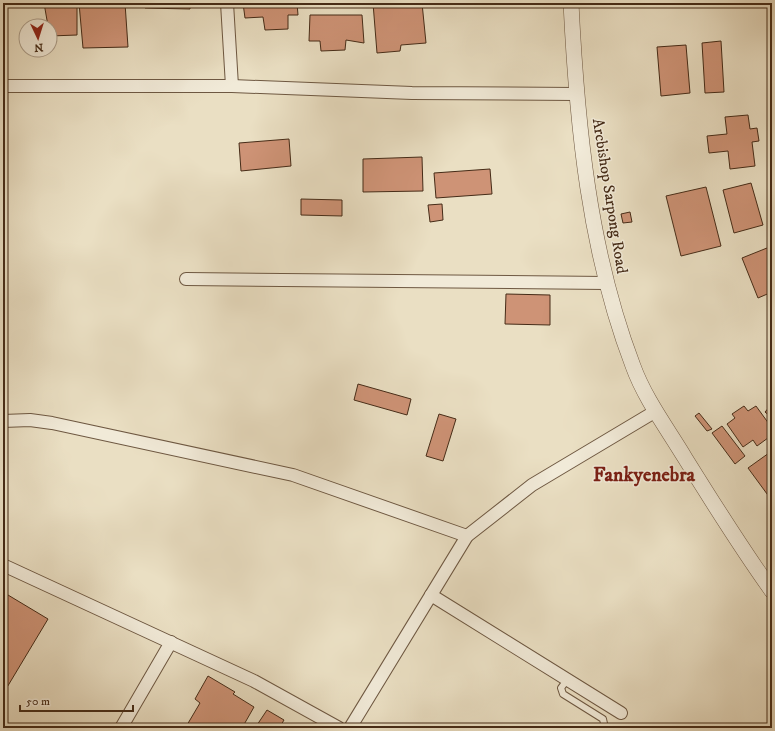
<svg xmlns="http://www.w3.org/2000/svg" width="775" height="731" font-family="'IM FELL DW Pica',serif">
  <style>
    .building { fill: #ce9376; stroke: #452b17 }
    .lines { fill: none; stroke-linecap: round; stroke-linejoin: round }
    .service-casing { stroke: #6e5842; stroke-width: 8 }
    .minor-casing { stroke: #6e5842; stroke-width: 14 }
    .tertiary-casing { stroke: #6e5842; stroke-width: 16 }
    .service { stroke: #f1ead8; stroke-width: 6 }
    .minor { stroke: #f1ead8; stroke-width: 12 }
    .tertiary { stroke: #f1ead8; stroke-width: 15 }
    .labels { text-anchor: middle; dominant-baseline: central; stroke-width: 3; stroke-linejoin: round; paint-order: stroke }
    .street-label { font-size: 16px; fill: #452b17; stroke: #f1ead8 }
    .district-label { font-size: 20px; font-weight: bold; fill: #7a1f14; stroke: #f1ead8 }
  </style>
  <rect width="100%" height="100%" fill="#eadfc3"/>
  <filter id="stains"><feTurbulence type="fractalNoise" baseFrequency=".005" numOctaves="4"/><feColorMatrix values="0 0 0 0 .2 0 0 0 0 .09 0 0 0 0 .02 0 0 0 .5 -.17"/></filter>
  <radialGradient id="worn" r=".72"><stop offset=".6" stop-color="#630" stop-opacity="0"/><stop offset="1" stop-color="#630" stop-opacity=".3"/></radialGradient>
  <g class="building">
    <path d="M44 3H77V35L50 36V26H48Z"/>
    <path d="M79 3H125L128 47 83 48Z"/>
    <path d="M145 3H190V9L145 8Z"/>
    <path d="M243 3H297L298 15H288V29L265 30 263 17 245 18Z"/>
    <path d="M373 3H422L426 43 401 45 400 51 377 53Z"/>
    <path d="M310 15H362L364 43 346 40 345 50 321 51 320 41H309Z"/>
    <path d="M721 41 724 92 705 93 702 43Z"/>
    <path d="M686 45 690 93 661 96 657 47Z"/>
    <path d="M748 115 750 129 757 128 759 141 752 142 755 166 730 169 728 151 709 153 707 136 727 134 725 117Z"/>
    <path d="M289 139 291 166 241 171 239 143Z"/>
    <path d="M3 156H7L6 181H3Z"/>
    <path d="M422 157 423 191 363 192V159Z"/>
    <path d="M490 169 492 194 436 198 434 173Z"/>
    <path d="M751 183 763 225 734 233 723 190Z"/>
    <path d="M706 187 721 246 681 256 666 196Z"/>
    <path d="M301 199 342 200V216L301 215Z"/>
    <path d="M442 204 443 220 430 222 428 205Z"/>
    <path d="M630 212 632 222 623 223 621 214Z"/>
    <path d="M772 246V292L758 298 742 258Z"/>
    <path d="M506 294 550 295V325L505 324Z"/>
    <path d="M358 384 411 399 407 415 354 400Z"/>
    <path d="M772 404V418L765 412Z"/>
    <path d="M744 406 748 411 756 406 772 428V435L757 446 753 440 743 447 727 424 735 418 732 414Z"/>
    <path d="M699 413 712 429 707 431 695 416Z"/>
    <path d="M439 414 456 419 443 461 426 456Z"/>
    <path d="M722 426 745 456 735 464 712 433Z"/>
    <path d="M769 453 772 457V497L770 498 748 468Z"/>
    <path d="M3 592 48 619 6 689 3 687Z"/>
    <path d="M208 676 235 692 233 694 254 707 242 728H192L187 725 200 703 195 699Z"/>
    <path d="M267 710 284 720 281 725 286 728H255Z"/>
  </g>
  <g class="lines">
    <g class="service-casing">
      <path id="service" d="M567 680 561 688 563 694 603 719 605 728"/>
    </g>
    <g class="minor-casing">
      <g id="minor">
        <path d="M227 3 232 86"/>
        <path d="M3 86H232L412 93 576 94"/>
        <path d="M186 279 606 283"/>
        <path d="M3 421 30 420 52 423 293 475 467 536"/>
        <path d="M3 565 254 681 339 728"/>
        <path d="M431 595 621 713"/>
        <path d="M121 728 171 642"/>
        <path d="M350 728 467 536 532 485 656 411"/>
      </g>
    </g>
    <g class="tertiary-casing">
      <path id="tertiary" d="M571 3C577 126 589 251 633 366 645 399 667 428 685 458 713 503 741 548 772 591"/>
    </g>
    <use href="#service" class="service"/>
    <use href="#minor" class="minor"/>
    <use href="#tertiary" class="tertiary"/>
  </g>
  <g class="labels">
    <g class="street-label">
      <text transform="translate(610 196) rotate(81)">Arcbishop Sarpong Road</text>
    </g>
    <g class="district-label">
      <text x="644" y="475">Fankyenebra</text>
    </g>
  </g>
  <rect width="775" height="731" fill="none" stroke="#eadfc3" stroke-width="16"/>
  <rect x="4" y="4" width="767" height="723" fill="none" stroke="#452b17" stroke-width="2"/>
  <rect x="8" y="8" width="759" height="715" fill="none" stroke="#452b17"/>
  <g transform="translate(38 38) rotate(176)"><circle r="19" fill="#f1ead8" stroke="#ac9e8b"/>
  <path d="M0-3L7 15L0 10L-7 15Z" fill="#8f2418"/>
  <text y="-6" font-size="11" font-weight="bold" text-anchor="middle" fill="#452b17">N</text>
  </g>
  <path d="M20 705v6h113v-6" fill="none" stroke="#452b17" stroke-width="2"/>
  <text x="26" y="705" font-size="12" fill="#452b17" stroke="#f1ead8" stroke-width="3" paint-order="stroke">50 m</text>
  <rect width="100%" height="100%" filter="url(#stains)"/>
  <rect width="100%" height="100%" fill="url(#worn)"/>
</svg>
